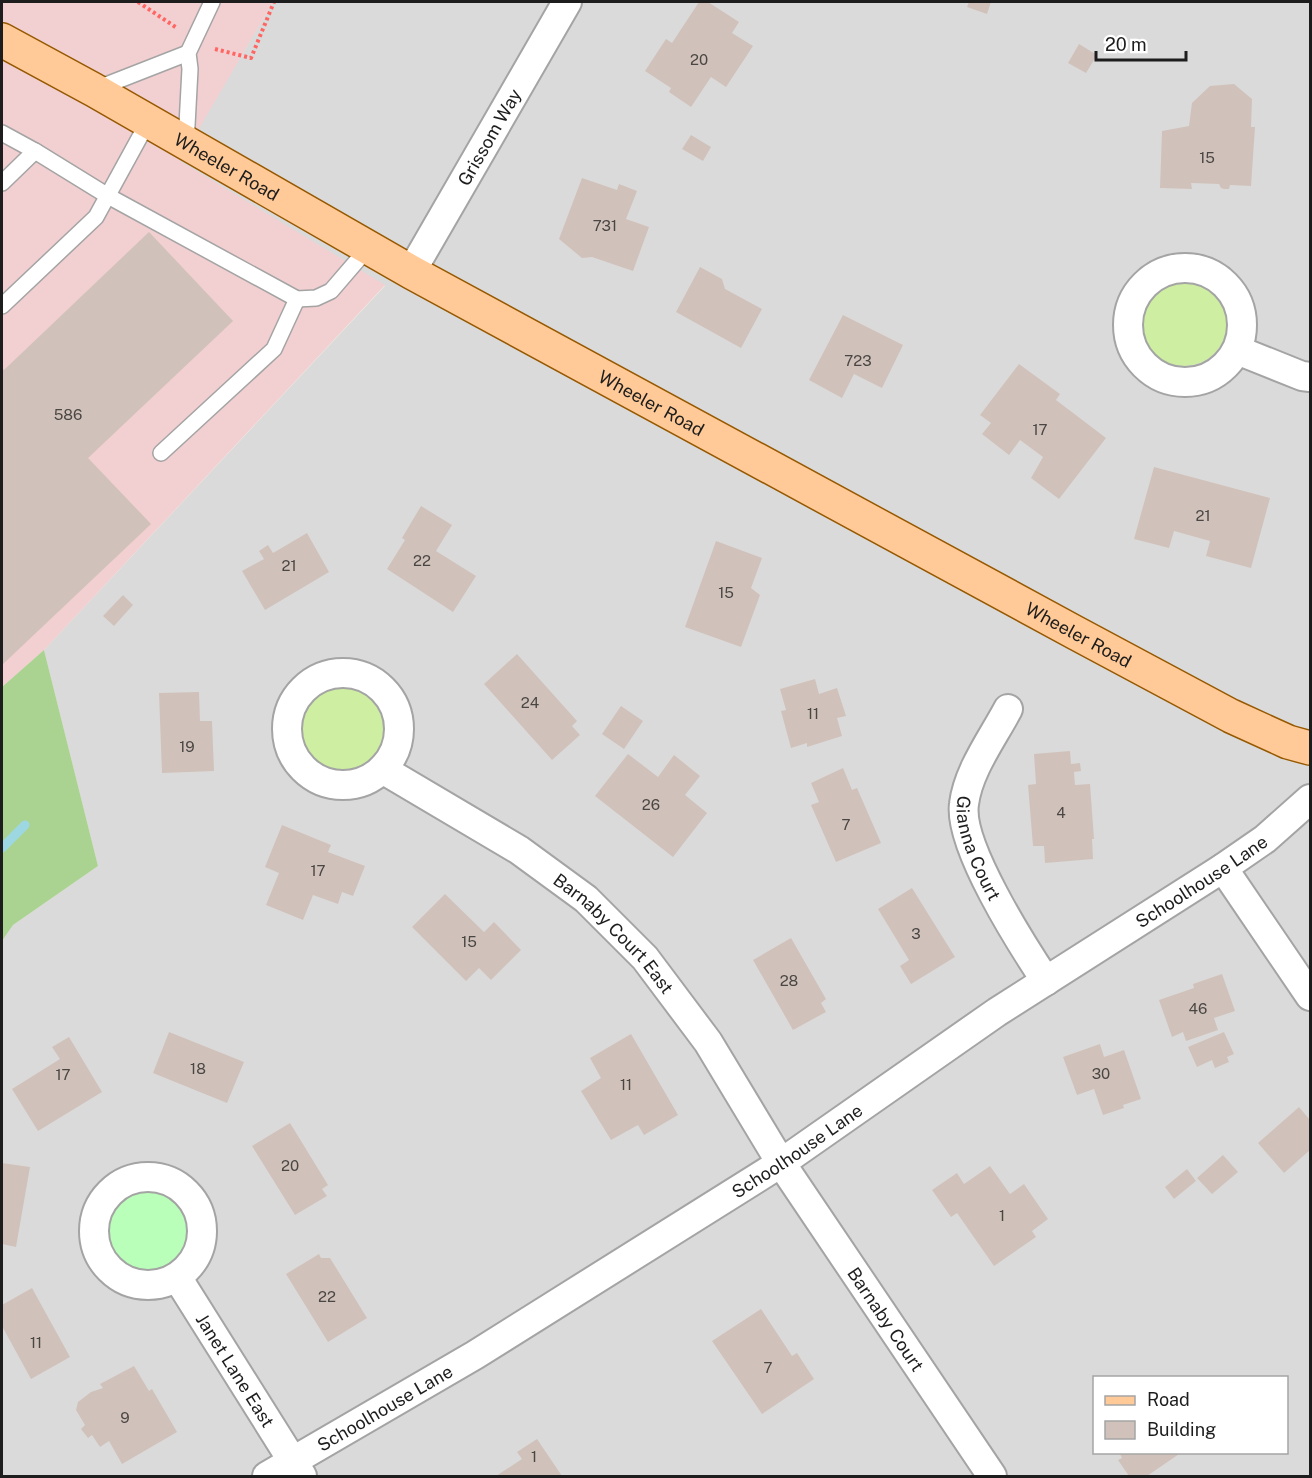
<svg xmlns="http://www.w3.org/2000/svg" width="1312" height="1478" font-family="'Public Sans',sans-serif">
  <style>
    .residential { fill: #dbdada; fill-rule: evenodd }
    .commercial { fill: #f2cfd0 }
    .grass { fill: #ceefa2 }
    .forest { fill: #aad392 }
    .park { fill: #b9ffb9 }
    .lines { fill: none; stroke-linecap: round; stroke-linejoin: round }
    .stream { stroke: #9dd8e2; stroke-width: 9 }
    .building { fill: #d0c2ba }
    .lane-casing { stroke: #a4a4a4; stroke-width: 18 }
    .street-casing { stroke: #a4a4a4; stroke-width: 32 }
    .primary-casing { stroke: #965800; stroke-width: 36 }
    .path { stroke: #ff6663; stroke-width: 4; stroke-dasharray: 3 3; stroke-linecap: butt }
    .lane { stroke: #fff; stroke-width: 15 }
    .street { stroke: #fff; stroke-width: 28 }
    .primary { stroke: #ffca97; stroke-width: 33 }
    .labels { text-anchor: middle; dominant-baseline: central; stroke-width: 4.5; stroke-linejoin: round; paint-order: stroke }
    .number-label { font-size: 15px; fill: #4a4644 }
    .street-label { font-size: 18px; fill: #1d1d1d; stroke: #fff }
  </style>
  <rect width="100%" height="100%" fill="#efeae2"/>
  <path class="residential" d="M273 2H1310V1476H2V941L13 925 98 866 44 650 385 286 179 161ZM1094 1378H1286V1452H1094Z"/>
  <path class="commercial" d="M2 2H273L180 161 385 285 44 650 2 687Z"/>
  <g class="grass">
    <circle cx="1184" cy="323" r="43"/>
    <circle cx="343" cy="728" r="45"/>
  </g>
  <path class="forest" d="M44 650 98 866 13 925 2 941V687Z"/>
  <circle class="park" cx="148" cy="1231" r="45"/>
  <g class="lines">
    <path class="stream" d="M2 848 25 825"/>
  </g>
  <g class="building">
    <path d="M699 2H708L739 22 732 33 753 46 726 87 711 77 691 107 669 92 671 88 645 71 666 39 672 43Z"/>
    <path d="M969 2H991L987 14 967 7Z"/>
    <path d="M1079 44 1097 55 1086 73 1068 63Z"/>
    <path d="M1234 84 1252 99 1251 127H1255L1251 186 1230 185 1229 189H1224L1221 188 1219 184 1191 183 1192 189 1160 188 1162 131 1189 126 1192 103 1210 86Z"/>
    <path d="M691 135 711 147 703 161 682 149Z"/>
    <path d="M582 178 617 190 619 184 637 191 626 219 649 227 633 271 592 257 582 258 559 239Z"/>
    <path d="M149 232 233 321 88 458 151 524 2 665V368L4 370Z"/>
    <path d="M700 267 722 279 725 289 762 309 741 348 676 312Z"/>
    <path d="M843 315 903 345 882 388 854 374 842 398 809 380Z"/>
    <path d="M1019 364 1060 394 1056 400 1106 438 1059 499 1031 478 1043 457 1020 440 1009 455 982 434 991 423 980 415Z"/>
    <path d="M1154 467 1270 498 1251 568 1206 556 1210 541 1174 531 1169 548 1134 539Z"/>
    <path d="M421 506 452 525 436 551 476 576 453 612 387 569 405 540 402 538Z"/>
    <path d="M307 533 329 572 265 610 242 571 264 559 259 551 268 545 273 553Z"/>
    <path d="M716 541 762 558 751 588 760 595 741 647 685 627Z"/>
    <path d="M123 595 133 605 114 626 103 616Z"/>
    <path d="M517 654 577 721 572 726 580 735 552 760 484 684Z"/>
    <path d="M815 679 819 694 837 688 846 716 837 718 842 736 807 747V743L791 748 781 711 786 710 780 689Z"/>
    <path d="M199 692 200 721H212L214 771 162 773 159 693Z"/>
    <path d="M621 706 643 721 624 749 602 734Z"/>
    <path d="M1070 751 1071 764 1080 763 1081 771 1074 772 1075 785 1090 784 1094 839H1092L1093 859 1045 863 1044 846H1033L1028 785 1036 784 1034 754Z"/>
    <path d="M628 754 658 777 674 755 700 776 685 795 707 813 673 857 595 796Z"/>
    <path d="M843 768 852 790 857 788 881 843 836 862 811 805 819 802 811 783Z"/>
    <path d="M282 825 331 845 328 852 365 866 353 896 342 892 338 904 313 895 303 920 266 905 279 873 265 867Z"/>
    <path d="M912 888 955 957 911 984 900 966 909 960 878 909Z"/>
    <path d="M445 894 484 932 494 922 521 950 491 980 479 968 466 981 412 927Z"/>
    <path d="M791 938 826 999 821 1003 826 1012 793 1030 753 960Z"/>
    <path d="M1222 974 1235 1011 1214 1018 1218 1030 1186 1041 1183 1032 1172 1037 1159 1000 1194 988 1193 984Z"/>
    <path d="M169 1032 244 1062 227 1103 153 1073Z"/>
    <path d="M1224 1032 1234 1054 1227 1057 1229 1062 1215 1068 1212 1060 1197 1067 1188 1047Z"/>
    <path d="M631 1034 678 1115 644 1135 638 1125 611 1140 581 1091 601 1078 590 1058Z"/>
    <path d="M69 1037 102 1092 38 1131 12 1089 60 1059 52 1047Z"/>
    <path d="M1100 1044 1104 1057 1124 1050 1141 1099 1123 1105 1124 1108 1103 1115 1094 1089 1077 1095 1063 1057Z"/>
    <path d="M1299 1107 1310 1120V1150L1284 1173 1258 1143Z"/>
    <path d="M290 1123 328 1185 322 1189 327 1196 295 1215 252 1146Z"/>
    <path d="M1223 1155 1238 1172 1212 1194 1197 1178Z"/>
    <path d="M2 1163 30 1167 16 1247 2 1244Z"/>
    <path d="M990 1166 1010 1194 1024 1184 1048 1219 1032 1231 1036 1237 994 1266 957 1213 951 1217 932 1190 957 1173 964 1184Z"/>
    <path d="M1187 1169 1196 1181 1174 1199 1165 1187Z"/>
    <path d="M319 1254 321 1258H330L367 1318 328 1342 286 1274Z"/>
    <path d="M32 1288 70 1357 31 1379 2 1326V1305Z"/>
    <path d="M761 1309 792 1356 797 1353 814 1379 762 1414 712 1341Z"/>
    <path d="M134 1366 149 1391 152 1389 177 1432 122 1464 109 1441 100 1447 92 1435 88 1438 81 1429 85 1425 76 1410 78 1402 91 1392 103 1388 100 1384Z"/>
    <path d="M537 1439 562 1476H496L522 1459 517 1452Z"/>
    <path d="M1119 1452H1182L1147 1476H1129L1118 1460 1122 1458Z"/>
  </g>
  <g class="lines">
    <g class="lane-casing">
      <g id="lane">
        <path d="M96 89 188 53"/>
        <path d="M2 133 35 151 108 196 297 299 316 298 331 291 368 248"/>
        <path d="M186 144 190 69 188 53 212 2"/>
        <path d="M2 183 35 151"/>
        <path d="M2 306 96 217 148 122"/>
        <path d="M161 453 274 349 297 299"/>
      </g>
    </g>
    <g class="street-casing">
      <g id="street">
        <circle cx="1185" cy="325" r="57"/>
        <path id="s1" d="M411 272 567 2"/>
        <path d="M1237 350 1302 376 1310 377"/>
        <circle cx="343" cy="729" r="56"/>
        <path id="s2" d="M1008 709C992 739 968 771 964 804 958 845 1022 945 1046 981"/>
        <path id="s3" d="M382 769 519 850 586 899 645 958 708 1042 781 1163 992 1476"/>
        <path d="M1223 868 1310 996"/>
        <circle cx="148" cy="1231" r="54"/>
        <path id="s4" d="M177 1277 302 1476"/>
        <path id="s5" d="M267 1476 475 1355 781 1163 997 1012 1223 868 1265 839 1310 799"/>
      </g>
    </g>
    <g class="primary-casing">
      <g id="primary">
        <path id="s6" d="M2 40 94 90 411 272 1074 632 1231 716 1288 742 1310 748"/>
      </g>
    </g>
    <g class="path">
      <path d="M138 2 177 28"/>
      <path d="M215 49 251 58 274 2"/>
    </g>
    <use href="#lane" class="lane"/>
    <use href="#street" class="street"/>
    <use href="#primary" class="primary"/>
  </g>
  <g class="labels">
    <g class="number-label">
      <text x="699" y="59">20</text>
      <text x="1207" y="157">15</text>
      <text x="605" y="225">731</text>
      <text x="858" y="360">723</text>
      <text x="68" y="414">586</text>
      <text x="1040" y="429">17</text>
      <text x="1203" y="515">21</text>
      <text x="422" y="560">22</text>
      <text x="289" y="565">21</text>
      <text x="726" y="592">15</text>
      <text x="530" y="702">24</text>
      <text x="813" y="713">11</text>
      <text x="187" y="746">19</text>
      <text x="651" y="804">26</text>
      <text x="1061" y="812">4</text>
      <text x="846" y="824">7</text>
      <text x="318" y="870">17</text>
      <text x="916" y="933">3</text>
      <text x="469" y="941">15</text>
      <text x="789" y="980">28</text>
      <text x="1198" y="1008">46</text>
      <text x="198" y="1068">18</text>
      <text x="1101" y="1073">30</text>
      <text x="63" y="1074">17</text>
      <text x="626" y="1084">11</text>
      <text x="290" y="1165">20</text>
      <text x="1002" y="1215">1</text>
      <text x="327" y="1296">22</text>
      <text x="36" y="1342">11</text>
      <text x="768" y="1367">7</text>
      <text x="125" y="1417">9</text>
      <text x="534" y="1456">1</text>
    </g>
    <g class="street-label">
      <text stroke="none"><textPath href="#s1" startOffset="156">Grissom Way</textPath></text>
      <text stroke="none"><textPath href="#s6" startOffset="258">Wheeler Road</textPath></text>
      <text stroke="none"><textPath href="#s6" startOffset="744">Wheeler Road</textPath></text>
      <text stroke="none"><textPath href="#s6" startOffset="1230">Wheeler Road</textPath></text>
      <text stroke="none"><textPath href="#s2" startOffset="152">Gianna Court</textPath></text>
      <text stroke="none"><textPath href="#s5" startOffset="1108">Schoolhouse Lane</textPath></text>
      <text stroke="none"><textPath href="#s3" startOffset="286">Barnaby Court East</textPath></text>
      <text stroke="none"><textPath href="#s5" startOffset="622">Schoolhouse Lane</textPath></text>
      <text stroke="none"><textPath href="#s3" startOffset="760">Barnaby Court</textPath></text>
      <text stroke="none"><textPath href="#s4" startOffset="110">Janet Lane East</textPath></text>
      <text stroke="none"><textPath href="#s5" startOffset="136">Schoolhouse Lane</textPath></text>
    </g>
  </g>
  <rect width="1312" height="1478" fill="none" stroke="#1d1d1d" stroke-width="6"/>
  <rect x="1093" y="1376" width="195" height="78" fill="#ffffff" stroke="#a5a5a5" stroke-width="1.5"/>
  <rect x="1105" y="1396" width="30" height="9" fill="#ffca97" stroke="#a5a5a5" stroke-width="1.5"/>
  <text x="1147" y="1406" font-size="18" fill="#1d1d1d">Road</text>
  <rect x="1105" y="1421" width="30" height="18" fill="#d0c2ba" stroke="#a5a5a5" stroke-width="1.5"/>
  <text x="1147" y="1436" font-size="18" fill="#1d1d1d">Building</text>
  <path d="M1096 51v9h90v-9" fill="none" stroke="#1d1d1d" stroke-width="3"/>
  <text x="1105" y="51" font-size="18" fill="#1d1d1d" stroke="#ffffff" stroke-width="4.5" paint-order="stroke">20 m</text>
</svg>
